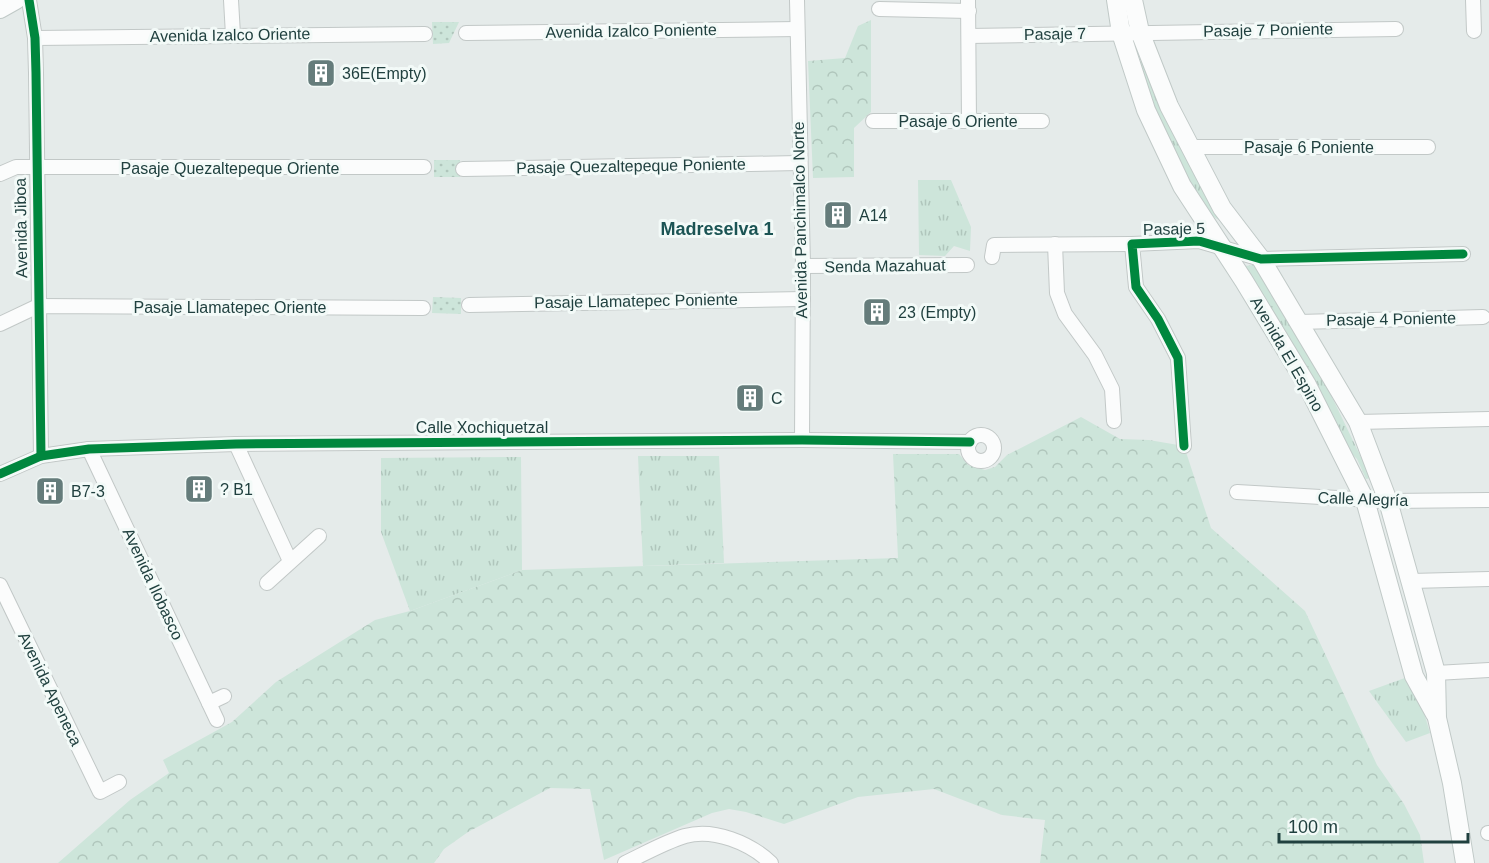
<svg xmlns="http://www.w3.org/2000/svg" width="1489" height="863" font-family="Arial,sans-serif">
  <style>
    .grass { fill: url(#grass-tufts) }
    .forest { fill: url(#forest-crowns) }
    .garden { fill: url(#garden-dots) }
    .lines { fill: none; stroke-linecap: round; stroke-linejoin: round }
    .street-casing { stroke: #c2c8c7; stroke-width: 16 }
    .secondary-casing { stroke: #c0c9c7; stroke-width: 20 }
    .street { stroke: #fbfcfc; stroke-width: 14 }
    .secondary { stroke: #fbfcfc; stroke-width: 18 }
    .cycleway-casing { stroke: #f3faf8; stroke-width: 13 }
    .cycleway { stroke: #00873e; stroke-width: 9 }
    .labels { text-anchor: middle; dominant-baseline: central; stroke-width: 6; stroke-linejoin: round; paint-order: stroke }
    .street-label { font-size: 16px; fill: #20403f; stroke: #f3faf8 }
    .poi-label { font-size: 16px; fill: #20403f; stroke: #f3faf8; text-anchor: start }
    .neighbourhood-label { font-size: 18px; font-weight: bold; fill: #1b5454; stroke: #f3faf8 }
  </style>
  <defs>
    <pattern id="grass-tufts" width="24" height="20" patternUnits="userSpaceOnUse" patternTransform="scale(1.5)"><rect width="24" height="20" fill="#cde5da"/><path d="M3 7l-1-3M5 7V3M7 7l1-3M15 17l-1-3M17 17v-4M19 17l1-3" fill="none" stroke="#b0c6bc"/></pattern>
    <pattern id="forest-crowns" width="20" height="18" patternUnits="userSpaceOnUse" patternTransform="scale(1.5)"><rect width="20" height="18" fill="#cde5da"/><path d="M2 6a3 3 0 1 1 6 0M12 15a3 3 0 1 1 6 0" fill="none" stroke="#b0c6bc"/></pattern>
    <pattern id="garden-dots" width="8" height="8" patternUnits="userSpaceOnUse" patternTransform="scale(1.5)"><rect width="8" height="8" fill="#cde5da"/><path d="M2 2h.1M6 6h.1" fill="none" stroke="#b0c6bc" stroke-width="1.8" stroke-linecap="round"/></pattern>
  </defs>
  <rect width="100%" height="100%" fill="#e5ebea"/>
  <g class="grass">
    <path d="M1149 58 1222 221C1189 211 1150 97 1136 63Z"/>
    <path d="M918 180H951L971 227 970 251 954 246 945 256 919 255Z"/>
    <path d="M1254 265 1261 268 1330 393 1371 478 1366 479 1357 459 1350 452 1246 271 1245 266Z"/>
    <path d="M638 456H719L724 563 643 566Z"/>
    <path d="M521 457 522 570 410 611 381 532V458Z"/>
    <path d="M1413 675 1430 733 1406 742 1369 691Z"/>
  </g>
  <g class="forest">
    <path d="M871 20V112L854 128V177L813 178 808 61 845 58 858 26Z"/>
    <path d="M1081 417 1120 439 1149 440 1184 446 1211 528 1305 611 1377 765 1404 804 1420 835 1424 863H1040L1045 820 1002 815 934 789 858 797 784 824 746 812 729 809 712 813 604 860 590 789 550 788 468 832 444 849 434 863H58L130 800 169 773 163 760 232 722 276 682 375 620 410 611 522 570 898 558 893 454H959L968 465 985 470 995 467 1007 455Z"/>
  </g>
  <g class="garden">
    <path d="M432 22H459L449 43 433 44Z"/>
    <rect x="434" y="160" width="26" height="17"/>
    <path d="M433 297 461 298V314L432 313Z"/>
  </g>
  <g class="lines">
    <g class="street-casing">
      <g id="street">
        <path d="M29 0 35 38 36 73 41 456"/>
        <path d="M231 0 233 35"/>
        <path d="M797 0 803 266 802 440"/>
        <path d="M968 0 969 121"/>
        <path d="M1473 0 1474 31"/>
        <path d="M879 9 969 11"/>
        <path d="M466 33 797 29"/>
        <path d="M969 36 1396 29"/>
        <path d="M35 38 425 34"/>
        <path d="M873 121H1042"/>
        <path d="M1190 147H1428"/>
        <path d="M463 169 799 163"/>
        <path d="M0 174 16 167H424"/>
        <path d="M1055 244 1057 293 1065 314 1095 355 1112 389 1114 421"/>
        <path d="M992 257 994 245 1132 244"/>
        <path d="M803 266 967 265"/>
        <path d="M469 305 803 299"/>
        <path d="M1299 322 1483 317"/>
        <path d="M0 324 38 306 423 308"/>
        <path d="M1358 422 1489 419"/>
        <circle cx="981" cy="448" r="13"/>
        <path d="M236 444 290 561"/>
        <path d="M1184 446 1178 358 1158 319 1136 287 1132 244 1199 241 1261 259 1463 254"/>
        <path d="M89 449 217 720"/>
        <path d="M0 474 41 456 89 449 236 444 802 440 970 442"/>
        <path d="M1237 492 1388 501 1489 500"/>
        <path d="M1411 581 1489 579"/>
        <path d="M267 583 319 536"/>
        <path d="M0 585 100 792 119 782"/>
        <path d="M1436 673 1489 670"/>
        <path d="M209 703 224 696"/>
        <path d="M1488 833H1489"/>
        <path d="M625 863C644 854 665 842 685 836 714 828 750 843 771 863"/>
      </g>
    </g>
    <g class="secondary-casing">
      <g id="secondary">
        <path d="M1116 0 1121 33 1146 110 1182 186 1244 281 1307 385 1365 500 1414 676 1435 714"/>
        <path d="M1133 0 1140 32 1169 106 1222 208 1261 259 1358 422 1388 501 1436 673 1437 718 1452 783 1465 863"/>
        <path d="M0 9 16 0"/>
      </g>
    </g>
    <use href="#street" class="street"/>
    <use href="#secondary" class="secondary"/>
    <g class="cycleway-casing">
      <g id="cycleway">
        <path d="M29 0 35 38 36 73 41 456"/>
        <path d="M1184 446 1178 358 1158 319 1136 287 1132 244 1199 241 1261 259 1463 254"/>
        <path d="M0 474 41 456 89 449 236 444 802 440 970 442"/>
      </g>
    </g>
    <use href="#cycleway" class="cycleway"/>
  </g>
  <defs>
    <g id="building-square" transform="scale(1.5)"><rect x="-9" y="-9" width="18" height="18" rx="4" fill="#657c7b" stroke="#f3faf8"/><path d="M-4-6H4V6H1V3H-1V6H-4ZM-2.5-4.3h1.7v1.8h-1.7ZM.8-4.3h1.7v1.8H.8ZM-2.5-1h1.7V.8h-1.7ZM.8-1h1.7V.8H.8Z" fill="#fff"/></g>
  </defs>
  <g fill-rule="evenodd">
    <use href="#building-square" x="321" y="73"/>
    <use href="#building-square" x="838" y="215"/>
    <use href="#building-square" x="877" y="312"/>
    <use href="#building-square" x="750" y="398"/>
    <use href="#building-square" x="199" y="489"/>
    <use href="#building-square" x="50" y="491"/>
  </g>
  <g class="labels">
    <g class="street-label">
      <text transform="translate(1268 30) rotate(-1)">Pasaje 7 Poniente</text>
      <text transform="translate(631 31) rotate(-1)">Avenida Izalco Poniente</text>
      <text transform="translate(1055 34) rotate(-1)">Pasaje 7</text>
      <text transform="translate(230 35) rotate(-1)">Avenida Izalco Oriente</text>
      <text x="958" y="121">Pasaje 6 Oriente</text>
      <text x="1309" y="147">Pasaje 6 Poniente</text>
      <text transform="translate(631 166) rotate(-1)">Pasaje Quezaltepeque Poniente</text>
      <text x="230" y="168">Pasaje Quezaltepeque Oriente</text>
      <text transform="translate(800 220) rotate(-91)">Avenida Panchimalco Norte</text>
      <text transform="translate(21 228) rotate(-91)">Avenida Jiboa</text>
      <text transform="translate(1174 229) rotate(-1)">Pasaje 5</text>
      <text transform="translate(885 266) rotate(-1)">Senda Mazahuat</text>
      <text transform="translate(636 301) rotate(-1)">Pasaje Llamatepec Poniente</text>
      <text x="230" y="307">Pasaje Llamatepec Oriente</text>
      <text transform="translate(1391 319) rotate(-1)">Pasaje 4 Poniente</text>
      <text transform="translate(1287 354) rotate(60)">Avenida El Espino</text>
      <text x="482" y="427">Calle Xochiquetzal</text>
      <text transform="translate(1363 499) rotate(2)">Calle Alegría</text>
      <text transform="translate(153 584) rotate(65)">Avenida Ilobasco</text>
      <text transform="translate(50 689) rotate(64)">Avenida Apeneca</text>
    </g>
    <g class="poi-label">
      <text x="342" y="73">36E(Empty)</text>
      <text x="859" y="215">A14</text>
      <text x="898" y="312">23 (Empty)</text>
      <text x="771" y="398">C</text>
      <text x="220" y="489">? B1</text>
      <text x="71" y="491">B7-3</text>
    </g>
    <g class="neighbourhood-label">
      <text x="717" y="229">Madreselva 1</text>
    </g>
  </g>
  <path d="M1279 833v9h189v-9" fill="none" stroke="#20403f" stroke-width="3"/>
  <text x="1288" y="833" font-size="18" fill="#20403f" stroke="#f3faf8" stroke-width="4.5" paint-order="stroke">100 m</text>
</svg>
